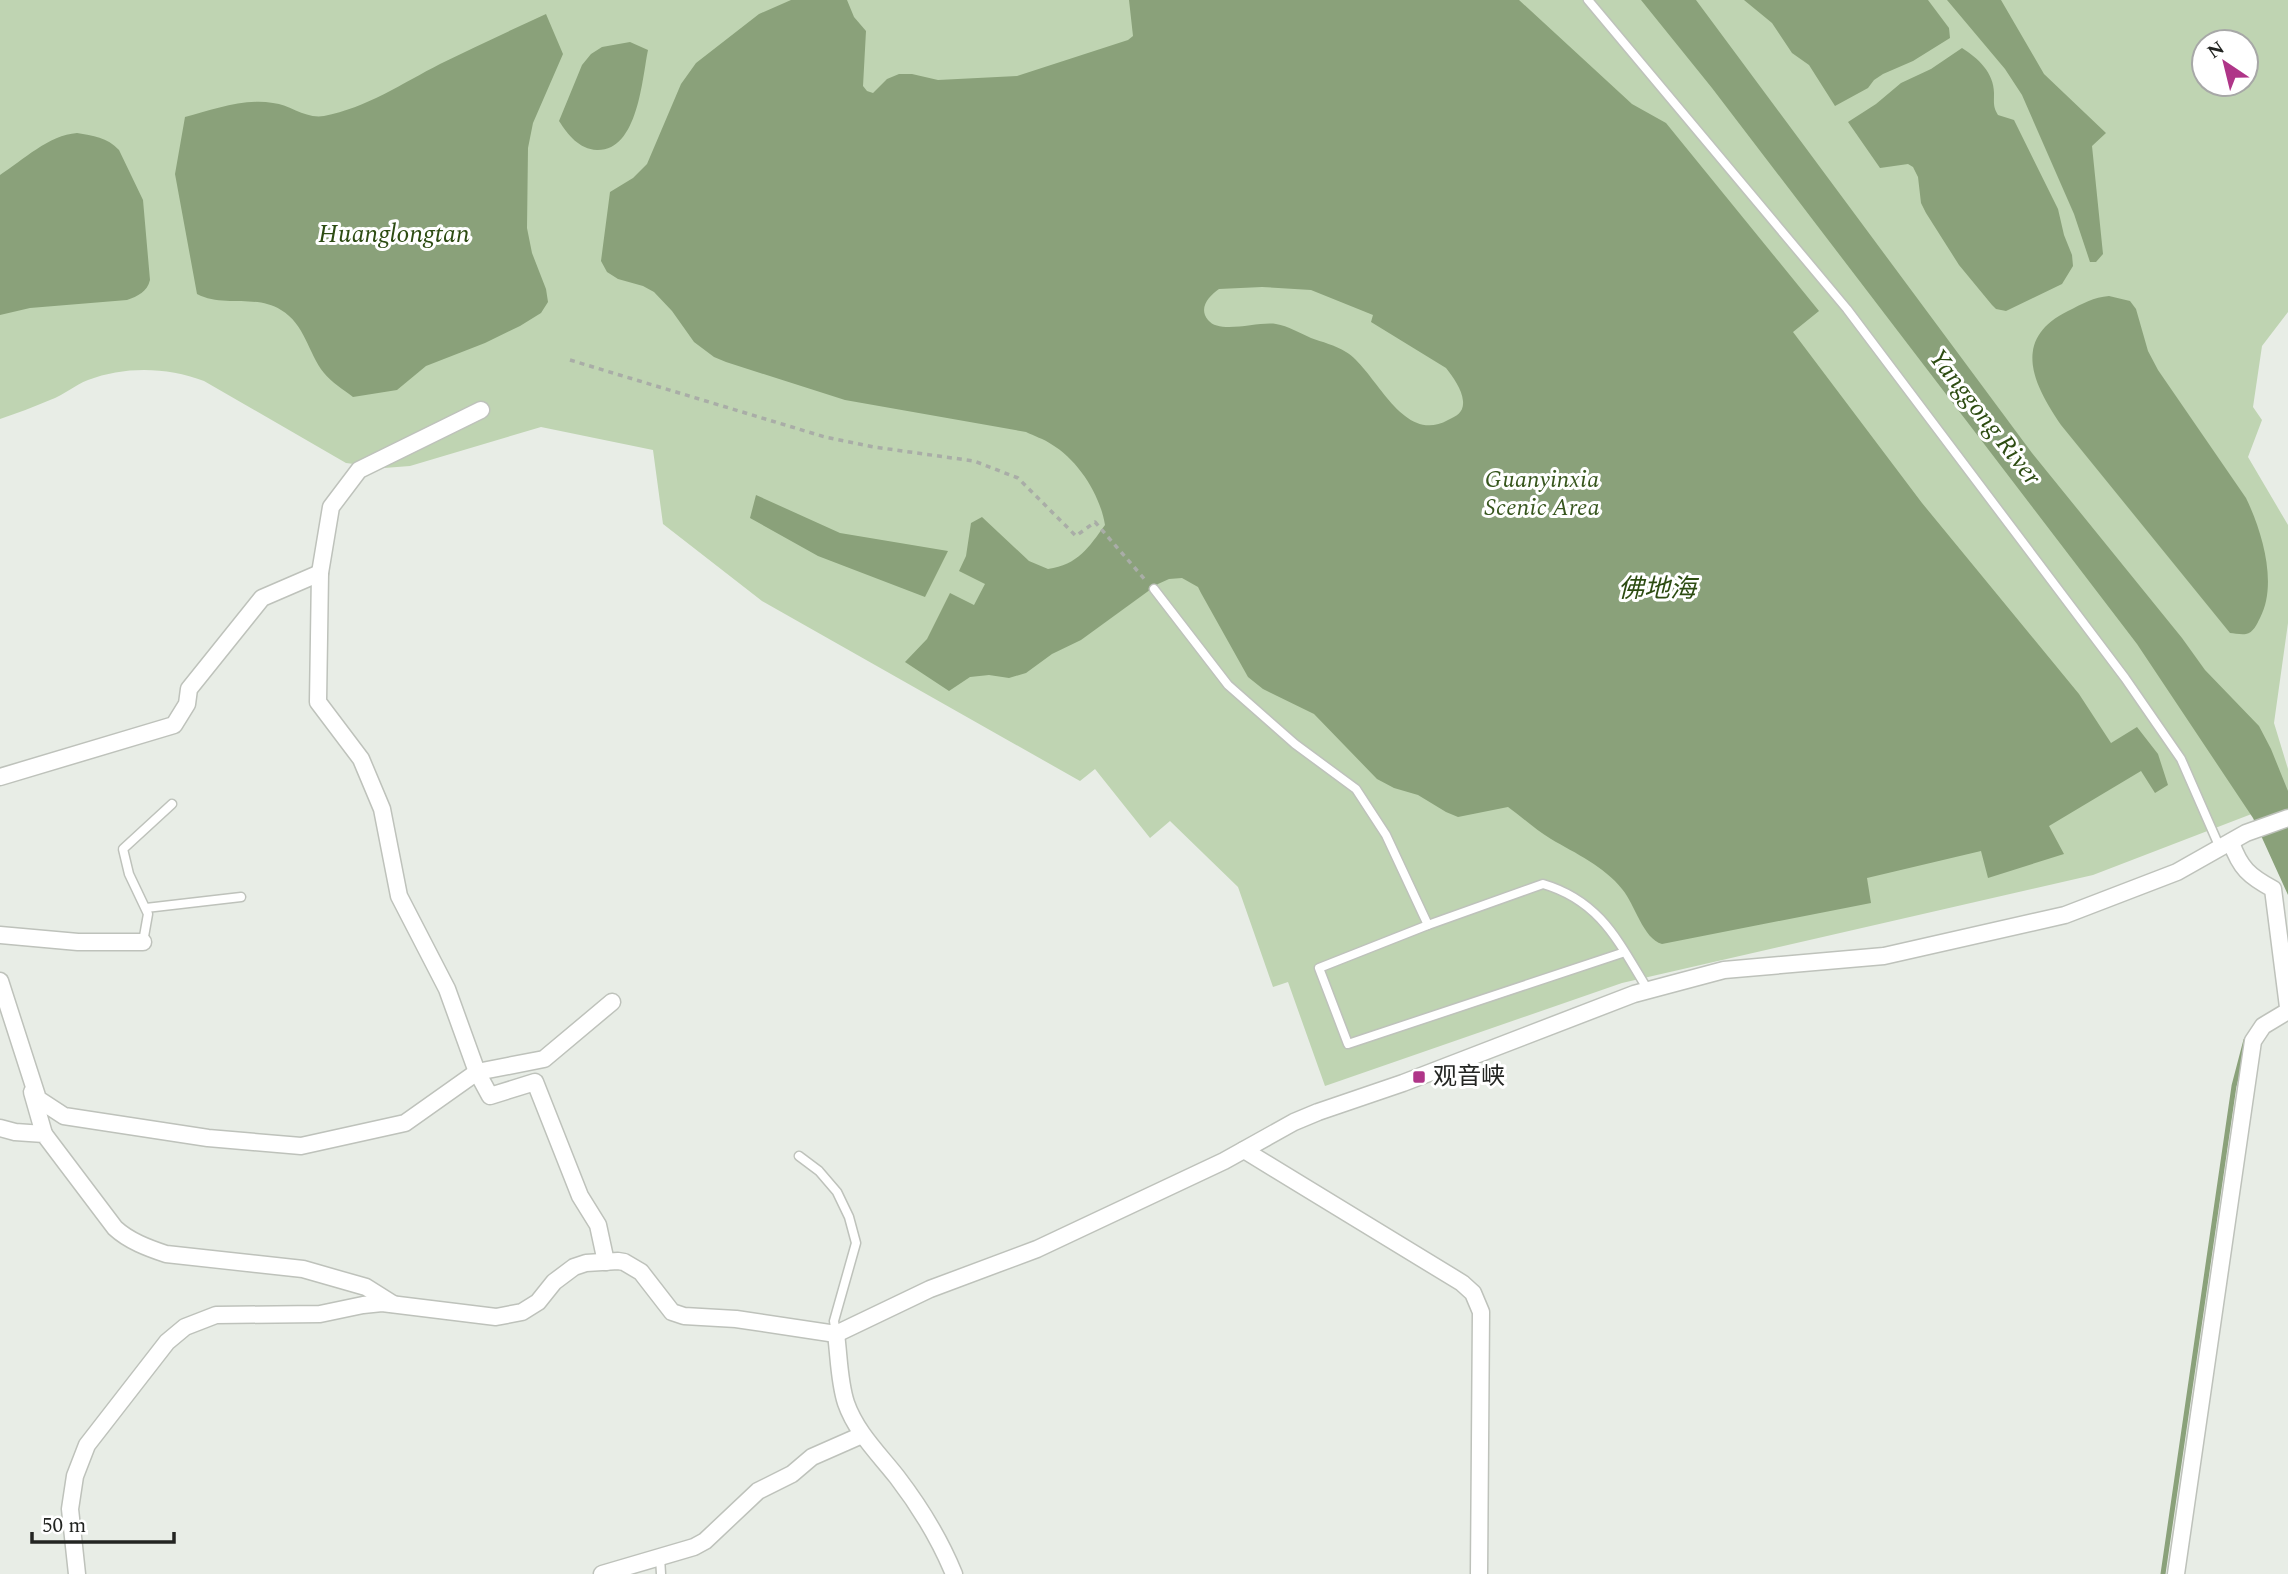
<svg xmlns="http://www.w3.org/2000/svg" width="2288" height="1574" font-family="Spectral,'Noto Sans SC',serif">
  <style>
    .green { fill: #bfd4b2; fill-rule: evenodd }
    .water { fill: #8aa17a; fill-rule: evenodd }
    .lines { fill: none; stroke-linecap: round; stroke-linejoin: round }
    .stream { stroke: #8aa17a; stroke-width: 5 }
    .service-casing { stroke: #bec2bb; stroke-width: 11 }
    .minor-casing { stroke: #bec2bb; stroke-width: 19 }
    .path { stroke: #a9ada7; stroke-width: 3.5; stroke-dasharray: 5 5; stroke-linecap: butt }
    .service { stroke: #fff; stroke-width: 8 }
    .minor { stroke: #fff; stroke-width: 16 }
    .poi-dot { fill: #af3588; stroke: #fff; stroke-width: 2.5 }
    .labels { text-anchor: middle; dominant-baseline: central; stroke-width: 6; stroke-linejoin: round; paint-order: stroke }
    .park-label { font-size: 24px; font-style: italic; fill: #37561d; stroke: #fff }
    .poi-label { font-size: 24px; fill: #232522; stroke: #fff; text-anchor: start }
    .water-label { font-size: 26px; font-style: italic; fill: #2d4c12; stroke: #fff }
  </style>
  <rect width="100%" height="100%" fill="#e8ede6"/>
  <path class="green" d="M0 0H2288V312L2262 346 2253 407 2262 420 2248 457 2288 525V623L2274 723 2288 769V800L2093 875 1622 983 1325 1086 1288 982 1273 987 1238 887 1170 821 1150 838 1095 769 1080 781 762 601 663 524 653 450 541 427 410 466 384 468 346 463 204 381C167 367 125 366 88 380 75 385 64 395 50 400 34 407 17 413 0 419ZM2204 42H2246V84H2204Z"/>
  <g class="water">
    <path d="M791 0H847L854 17 866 31 863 86 867 91 873 93 887 79 899 74H912L938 80 1017 76 1128 40 1133 36 1129 0H1519L1632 104 1666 123 1819 311 1793 332 1922 503 2079 694 2111 743 2137 727 2158 754 2168 785 2155 793 2141 771 2049 826 2064 854 1988 878 1981 851 1867 878 1871 903 1662 944C1643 939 1635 904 1622 889 1605 867 1575 853 1551 839 1536 830 1522 817 1508 807L1458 817 1446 812 1418 795 1394 788 1377 779 1314 714 1263 689 1248 677 1201 593 1198 587 1182 578 1169 579 1158 584 1081 640 1052 654 1026 673 1009 678 989 675 970 677 949 691 905 662 927 639 950 593 974 605 985 584 959 571 966 556 971 523 982 517 1029 561 1048 569C1078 565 1089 547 1105 525 1100 494 1078 460 1051 444 1044 439 1034 436 1026 432L845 400 726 362 714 357 694 342 672 311 654 292 643 286 618 279 607 272 601 261 610 192 633 178 647 164 681 84 696 63 759 14ZM1262 287 1311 290 1373 315 1371 322 1446 368C1453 377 1462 389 1463 401 1464 412 1457 416 1448 420 1402 446 1376 370 1346 352 1335 345 1322 342 1311 338 1300 333 1288 326 1276 324 1258 321 1220 335 1208 320 1198 308 1209 296 1219 289Z"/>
    <path d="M1641 0H1696L2032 453 2182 638 2205 670 2259 726 2271 749 2288 791V895L2253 818 2137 644 1712 88Z"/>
    <path d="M1744 0H1928L1949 28 1950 38 1913 61 1883 74 1874 80 1868 88 1835 106 1809 65 1792 53 1772 23Z"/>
    <path d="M1947 0H2001L2044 74 2106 133 2092 146 2103 254 2096 262H2090L2074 214 2022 95 2005 69Z"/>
    <path d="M546 14 563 54 533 123 528 148 527 228 532 253 546 289 548 302 541 313 520 326 485 343 426 366 397 390 353 397C344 390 331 382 324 373 308 353 305 324 281 310 256 294 224 308 197 294L175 174 185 117C212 110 244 98 273 103 291 105 305 119 324 116 366 108 403 83 440 64 475 47 511 30 546 14Z"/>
    <path d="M630 42 648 50C642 79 638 151 597 150 579 149 568 135 559 121L582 65 591 54 602 47Z"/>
    <path d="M1962 48C1978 58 1994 73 1994 93 1994 103 1993 107 1998 115L2014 120 2058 209 2064 235 2072 255 2073 266 2062 284 2006 311 1996 309 1992 305 1959 265 1926 213 1921 203 1918 177 1913 167 1908 164 1880 168 1848 122 1876 104 1901 83 1931 69Z"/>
    <path d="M77 133C93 136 107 137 119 150L143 200 150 280C147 292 138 296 127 300L30 308 0 315V175C23 160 49 135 77 133Z"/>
    <path d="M2109 296 2130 301 2136 309 2148 351 2158 370 2246 498C2262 531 2278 584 2260 618 2257 624 2253 633 2246 634 2241 635 2234 633 2230 633L2061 425C2033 384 2011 339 2068 311 2082 304 2094 297 2109 296Z"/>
    <path d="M756 495 840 533 948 551 925 597 818 556 750 518Z"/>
  </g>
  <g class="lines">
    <path class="stream" d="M2163 1574 2234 1086 2246 1040"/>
    <g class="service-casing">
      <g id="service">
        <path d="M1588 0 1847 309 2125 678 2181 759 2220 848"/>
        <path d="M1154 589 1228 685 1295 744 1356 789 1386 835 1428 925"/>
        <path d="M146 908 241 897"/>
        <path d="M143 942 148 914 129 874 123 849 172 804"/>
        <path d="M1625 952 1348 1044 1319 968 1428 925 1543 884C1601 901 1619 943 1648 990"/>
        <path d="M799 1156 819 1171 837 1192 849 1217 856 1243 834 1321 836 1334"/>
        <path d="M660 1557 661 1574"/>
      </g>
    </g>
    <g class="minor-casing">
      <g id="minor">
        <path d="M481 410 359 470 331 507 320 573 318 702 361 759 382 809 399 896 447 989 477 1072 490 1096 535 1082 580 1196 598 1225 606 1262"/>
        <path d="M0 777 174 725 187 704 189 689 262 598 320 573"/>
        <path d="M2231 842C2240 868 2249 876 2273 889L2288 1007"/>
        <path d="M0 935 78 942H143"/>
        <path d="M0 981 38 1099 64 1116 208 1138 301 1146 405 1123 477 1072 544 1059 612 1002"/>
        <path d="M32 1092 44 1134"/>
        <path d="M0 1128 15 1132 44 1134 115 1228C129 1241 148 1248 166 1254L303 1269 366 1287 393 1304"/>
        <path d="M1244 1150 1462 1283 1473 1293 1481 1312 1479 1574"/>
        <path d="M836 1334C839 1356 839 1382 846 1403 856 1432 879 1454 897 1477 920 1507 940 1540 954 1574"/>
        <path d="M77 1574 70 1509 75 1476 87 1445 167 1342 185 1327 216 1315 320 1314 363 1305 382 1303 496 1317 522 1312 538 1302 554 1282 574 1267 586 1263 618 1261 624 1262 641 1272 672 1312 684 1316 736 1319 836 1334 930 1289 1037 1249 1224 1161 1294 1122 1318 1112 1403 1083 1634 994 1724 970 1884 956 2065 915 2177 872 2246 833 2288 818"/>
        <path d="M602 1574 694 1547 705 1541 758 1491 792 1474 812 1457 862 1435"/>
        <path d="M2176 1574 2253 1041 2263 1026 2288 1011"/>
      </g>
    </g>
    <path class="path" d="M570 360 825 437 874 447 974 461 1018 478 1076 536 1095 522 1147 582"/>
    <use href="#service" class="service"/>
    <use href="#minor" class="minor"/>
  </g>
  <rect class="poi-dot" x="1412" y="1070" width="14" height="14" rx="3.5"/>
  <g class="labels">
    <g class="park-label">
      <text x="1542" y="480">Guanyinxia<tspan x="1542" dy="28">Scenic Area</tspan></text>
    </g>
    <g class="poi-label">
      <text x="1433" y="1077">观音峡</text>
    </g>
    <g class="water-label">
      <text x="394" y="234">Huanglongtan</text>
      <text transform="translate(1985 417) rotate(52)">Yanggong River</text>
      <text x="1657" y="589">佛地海</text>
    </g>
  </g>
  <g transform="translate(2225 63) rotate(325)"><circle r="33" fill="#ffffff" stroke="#a7a8a7" stroke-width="2"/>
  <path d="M0-5L12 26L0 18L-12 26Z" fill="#af3588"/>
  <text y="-10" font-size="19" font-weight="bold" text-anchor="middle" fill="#232522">N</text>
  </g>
  <path d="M32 1532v10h142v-10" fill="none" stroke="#232522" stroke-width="3.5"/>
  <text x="42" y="1532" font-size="21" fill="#232522" stroke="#ffffff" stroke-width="5" paint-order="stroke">50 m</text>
</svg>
